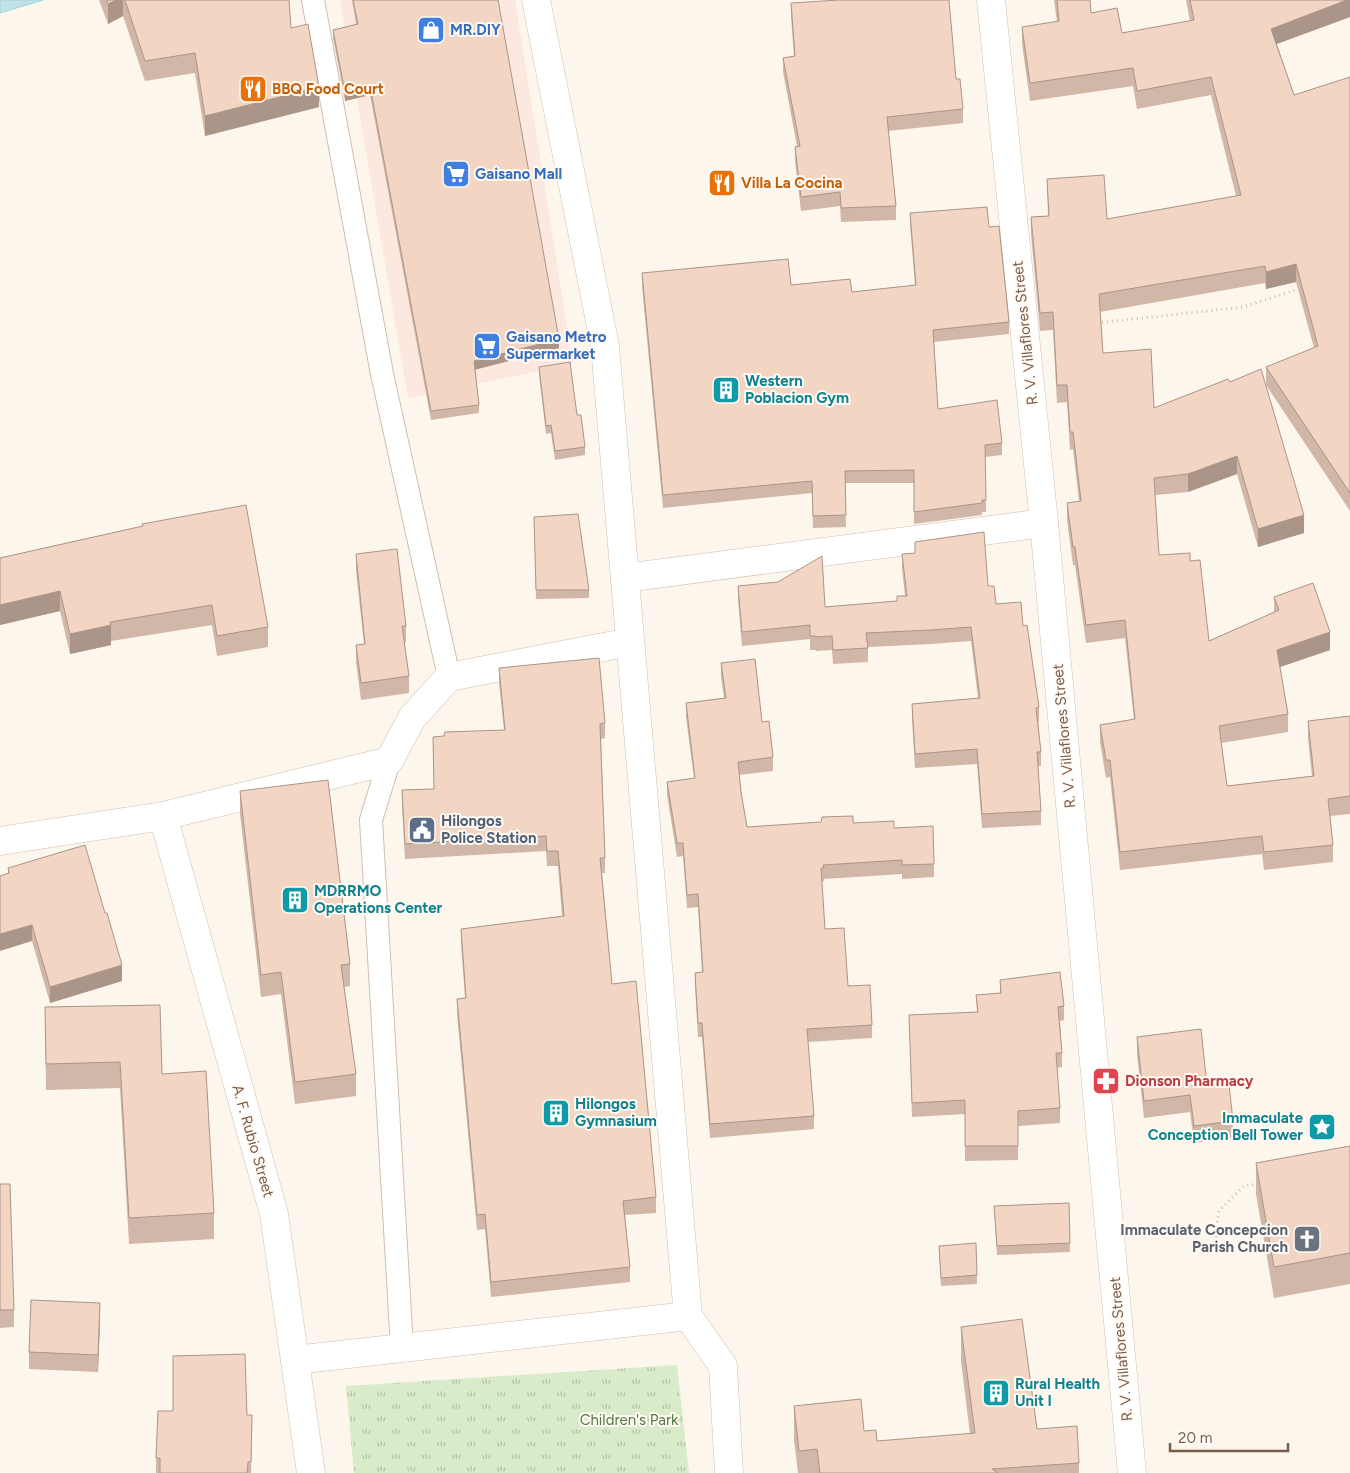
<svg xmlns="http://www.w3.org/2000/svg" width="1350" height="1473" font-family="Figtree,sans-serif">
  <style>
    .commercial { fill: #fde8e0 }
    .park { fill: url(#park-tufts) }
    .water { fill: #bfe3e8; stroke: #a5d3da }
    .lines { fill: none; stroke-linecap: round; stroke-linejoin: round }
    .lane-casing { stroke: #d1beb0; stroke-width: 24 }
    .street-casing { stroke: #d1beb0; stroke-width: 29 }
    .secondary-casing { stroke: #d6c0b0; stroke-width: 29 }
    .path { stroke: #d9b8a5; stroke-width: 3; stroke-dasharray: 1 4; stroke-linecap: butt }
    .lane { stroke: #fff; stroke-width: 22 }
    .street { stroke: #fff; stroke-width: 28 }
    .secondary { stroke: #fff; stroke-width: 28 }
    .wall { fill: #d1b7a8 }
    .shaded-wall { fill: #aa9588 }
    .building { fill: #f3d5c3; stroke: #aa9588 }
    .labels { text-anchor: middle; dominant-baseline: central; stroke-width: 4; stroke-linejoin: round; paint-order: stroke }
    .shop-label { font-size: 15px; font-weight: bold; fill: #366cbe; stroke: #fffaf3; text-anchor: start }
    .food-label { font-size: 15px; font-weight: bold; fill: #c56008; stroke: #fffaf3; text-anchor: start }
    .street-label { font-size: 15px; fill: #7a5c4d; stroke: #fffaf3 }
    .culture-label { font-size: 15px; font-weight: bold; fill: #0d838f; stroke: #fffaf3; text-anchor: start }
    .service-label { font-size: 15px; font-weight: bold; fill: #4e5e75; stroke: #fffaf3; text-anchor: start }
    .health-label { font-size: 15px; font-weight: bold; fill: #be3a42; stroke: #fffaf3; text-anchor: start }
    .worship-label { font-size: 15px; font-weight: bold; fill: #5b616d; stroke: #fffaf3; text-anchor: end }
    .park-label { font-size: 15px; fill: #537a41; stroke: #fffaf3 }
  </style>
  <defs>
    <pattern id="park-tufts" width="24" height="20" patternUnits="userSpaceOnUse" patternTransform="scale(1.25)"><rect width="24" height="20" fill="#d8ecc9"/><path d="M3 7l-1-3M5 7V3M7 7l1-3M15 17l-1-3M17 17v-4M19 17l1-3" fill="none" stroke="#b4c2a5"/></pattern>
  </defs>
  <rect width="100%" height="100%" fill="#fdf6ec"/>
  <path class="commercial" d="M340 0H515L573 364 408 398Z"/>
  <path class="park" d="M677 1365 689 1473H354L346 1386Z"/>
  <path class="water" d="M0 0H43L0 13Z"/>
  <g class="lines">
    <g class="lane-casing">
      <g id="lane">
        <path d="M313 0 382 374 449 677"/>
        <path d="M389 761 371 820 402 1348"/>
      </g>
    </g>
    <g class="street-casing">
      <g id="street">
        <path d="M536 0 605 346 688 1316 723 1366 729 1473"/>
        <path d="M625 578 1044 523"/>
        <path d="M163 816 274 1214 311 1473"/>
        <path d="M0 841 163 816 389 761 412 718 449 677 630 642"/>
        <path d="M295 1360 688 1316"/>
      </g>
    </g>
    <g class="secondary-casing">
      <path id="secondary" d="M991 0 1044 523 1132 1473"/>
    </g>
    <g class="path">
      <path d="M1097 323 1243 307 1302 288"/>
      <path d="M1218 1252 1216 1232 1219 1211 1244 1186 1258 1184"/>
    </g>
    <use href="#lane" class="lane"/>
    <use href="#street" class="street"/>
    <use href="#secondary" class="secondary"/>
  </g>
  <g class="wall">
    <path d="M99 0H289L291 28 319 107 205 136 195 73 145 81 123 16 108 24Z"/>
    <path d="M352 0H498L559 348 475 369 479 405V413L431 420 370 95 345 101 333 38V30L356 24Z"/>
    <path d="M1054 0H1090L1091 13 1122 33 1190 21 1186 0H1350V17L1277 44 1294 95 1350 77V511L1266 385V367L1314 348 1296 282 1266 289 1265 283 1100 312 1103 353 1154 408 1228 379 1304 533 1258 547 1237 474 1188 492 1155 495 1159 555 1190 561 1209 641 1274 612V597L1330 650 1280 667 1288 714V732L1221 743 1227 786 1312 776 1308 739V721L1350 716V814L1330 816 1333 845V862L1264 870 1262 854 1120 870 1110 777 1106 778 1100 742V725L1134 719 1125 638 1086 643 1075 565H1073L1067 520V503L1079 501 1073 449 1070 450 1067 402 1057 403 1053 330 1040 331 1031 235V217L1048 216 1047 179 1107 219 1236 196 1211 95 1137 109 1133 86 1030 101 1022 44V27L1057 22Z"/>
    <path d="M791 3 956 79 963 109V123L888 131 896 206V220L841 222 840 206 801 211 795 161V147L797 146 783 72V58L794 56 791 17Z"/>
    <path d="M910 213 989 227 1009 322V334L934 342 938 409 1002 443V455L985 457 986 512H982V515L914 524V483H845L846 527 813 528 812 493 663 508 642 286V273L791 285 852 292 915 285 910 225Z"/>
    <path d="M539 367 577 415 585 447V455L555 460 551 433 546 434 539 375Z"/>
    <path d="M534 517 589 590V598L536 599Z"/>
    <path d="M142 526 268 627V647L217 656 212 625 111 641V645L70 654 60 611 0 625V638V558Z"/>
    <path d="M356 554 406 626V642L404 643 409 676V693L361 700 356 662V645L364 644 356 571Z"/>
    <path d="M902 554 988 586 996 604 1023 626 1039 707V721L1038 722 1041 752V766H1038L1041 811V825L982 828 977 764 915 768 912 718V704L978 698 971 641 931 644 868 647V662L833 664 832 650 816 651V650H810V639L742 646 738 600V586L825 607 897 601 905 596 902 568Z"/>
    <path d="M721 663 762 722 773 757V771L739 775 741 792 747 827 853 823 894 828 934 864V877L902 879V874L824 879V881L822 882 825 929 848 986 872 1025V1038L808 1042 814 1116V1129L710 1138 702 1037H698L695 986V973L702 972 698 907 687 908 683 856 677 857 667 795V782L694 778 686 717V703L724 698 721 677Z"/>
    <path d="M499 668 605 723V738L601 739 605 858V873H602L612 984 656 1197V1213L625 1215 630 1267V1282L491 1297 485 1229 477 1230 457 1014V999L465 998 461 944V929L562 916 558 866H547L546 851 405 859 402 806V790L434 789 433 737 444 736 504 730 499 683Z"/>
    <path d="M240 791 350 964V986L344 987 356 1074V1096L295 1104 281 994 261 997 240 814Z"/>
    <path d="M8 868 122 981 50 1003 32 941 8 873Z"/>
    <path d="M1000 980 1064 1006V1020L1060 1021 1062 1053V1067L1057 1068 1060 1108V1123L1018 1126V1160L965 1161V1114L912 1117 909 1015 977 1012 976 995 1000 993Z"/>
    <path d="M45 1007 162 1074 214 1213V1239L129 1244 120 1088 46 1090Z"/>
    <path d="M1137 1037 1207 1086 1233 1121V1138L1194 1143 1190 1112 1144 1118 1137 1054Z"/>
    <path d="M1350 1146V1284L1274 1298 1256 1194V1163Z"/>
    <path d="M0 1184 14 1310V1327L0 1328Z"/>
    <path d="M1069 1203 1070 1252 997 1255 994 1206Z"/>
    <path d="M939 1246 977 1275V1284L941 1286Z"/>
    <path d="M100 1320 98 1372 29 1369V1352Z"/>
    <path d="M961 1327 1037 1429 1079 1463V1473H798L794 1440V1406L864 1431 877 1441 970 1434 961 1361Z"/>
    <path d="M247 1415 252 1430 251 1473H156V1458Z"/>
  </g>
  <g class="shaded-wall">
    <path d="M116 0H123V16L108 24V4Z"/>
    <path d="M1347 0H1350V17L1271 46V29Z"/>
    <path d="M370 86V95L345 101V92Z"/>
    <path d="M319 87V107L205 136V116Z"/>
    <path d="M1296 264V282L1266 289V272Z"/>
    <path d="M559 339V348L474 370V361Z"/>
    <path d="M1237 456V474L1188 492V474Z"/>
    <path d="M1304 515V533L1258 547V529Z"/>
    <path d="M60 591V611L0 625V638V605Z"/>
    <path d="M111 625V645L70 654V634Z"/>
    <path d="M1330 632V650L1277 668V650Z"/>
    <path d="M32 925V941L0 951V934Z"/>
    <path d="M122 965V981L50 1003V987Z"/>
    <path d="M100 1303V1320L98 1372V1355Z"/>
  </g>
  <g class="building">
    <path d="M107 0H116L108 4Z"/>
    <path d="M125 0H289L291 28 308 24 319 87 205 116 195 53 145 61Z"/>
    <path d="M353 0H498L559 339 474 361 479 405 431 411 370 86 345 92 333 30 358 24Z"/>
    <path d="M839 0H949L956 79H960L963 109 887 117 896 206 841 208 840 192 801 197 795 147 800 146 783 58 795 56 791 3Z"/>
    <path d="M1057 0H1090L1091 13 1117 8 1122 33 1194 20 1190 0H1347L1271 29 1294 95 1350 77V493L1266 367 1318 346 1296 264 1266 272 1265 266 1099 294 1103 353 1151 349 1154 408 1228 379 1230 382 1261 369 1304 515 1258 529 1237 456 1188 474 1154 478 1159 555 1190 553V561L1200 560 1209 641 1279 610 1274 597 1313 583 1330 632 1277 650 1288 714 1219 726 1227 786 1314 776 1308 721 1350 716V796L1328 799 1333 845 1264 852 1262 836 1120 852 1110 760H1106L1100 725 1135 719 1125 620 1086 625 1075 547H1073L1067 503 1081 501 1073 432H1070L1067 385H1057L1053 312 1040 313 1031 217 1049 216 1047 179 1104 175 1107 219 1241 195 1211 77 1137 91 1133 68 1030 83 1022 27 1059 21Z"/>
    <path d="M987 207 989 227 999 226 1009 322 933 330 938 409 997 400 1002 443 985 445 986 500H982V503L914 512V470L845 471 846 515 813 516 812 481 663 495 642 273 788 259 791 285 850 279 852 292 916 285 910 213Z"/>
    <path d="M570 362 577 415H581L585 447 555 451 551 425 546 426 539 367Z"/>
    <path d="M246 505 268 627 217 636 212 605 110 622 111 625 70 634 60 591 0 605V558L143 526 142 524Z"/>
    <path d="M578 514 589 590H536L534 517Z"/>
    <path d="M984 532 988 586H994L996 604 1021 602 1023 626 1027 625 1039 707 1036 708 1041 752H1037L1041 811 982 814 977 749 915 754 912 704 980 698 971 627 931 630 866 633 868 648 833 650 832 636 816 637V636H810V625L742 632 738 586 778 582 822 556 825 607 897 601V596H907L902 554 915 553V542Z"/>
    <path d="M397 549 406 626H402L409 676 361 683 356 645 365 644 356 554Z"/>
    <path d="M599 658 605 723 600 724 605 858H600L612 984 636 981 656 1197 623 1201 630 1267 491 1282 485 1214 477 1215 457 999 466 998 461 929 564 916 558 851H547L546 836 405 844 402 790 434 789 433 737 444 736 445 732 505 730 499 668Z"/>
    <path d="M755 659 762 722 769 721 773 757 738 762 741 792 747 827 821 822 822 817 853 816V823L894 821V828L933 826 934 864 902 865V860L823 865 824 868H821L825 929 844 928 848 986 870 985 872 1025 807 1029 814 1116 710 1124 702 1023H698L695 973 703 972 698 894 687 895 683 843H677L667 782 695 778 686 703 726 698 721 663Z"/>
    <path d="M328 780 350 964 341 965 356 1074 295 1082 281 972 261 975 240 791Z"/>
    <path d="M85 845 105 913H107L122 965 50 987 32 925 0 934V876L9 873 8 868Z"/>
    <path d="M1060 972 1064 1006 1058 1007 1062 1053H1056L1060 1108 1018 1111V1146H965V1100L912 1103 909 1015 978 1012 976 995 1001 993 1000 980Z"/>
    <path d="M160 1005 162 1074 206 1071 214 1213 129 1218 120 1062 46 1064 45 1007Z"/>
    <path d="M1201 1029 1207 1086 1229 1084 1233 1121 1194 1126 1190 1095 1144 1101 1137 1037Z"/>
    <path d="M1350 1146V1253L1274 1267 1256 1163Z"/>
    <path d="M0 1184H10L14 1310H0Z"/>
    <path d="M1069 1203 1070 1243 997 1246 994 1206Z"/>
    <path d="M976 1243 977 1275 941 1278 939 1246Z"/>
    <path d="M31 1300 100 1303 98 1355 29 1352Z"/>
    <path d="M1022 1319 1037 1429 1077 1426 1079 1463 992 1469 998 1473H820L817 1449 799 1451 794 1406 861 1399 864 1431 876 1430 877 1441 975 1433 961 1327Z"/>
    <path d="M245 1354 247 1415H252L251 1462H248L247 1473H160V1458H156L158 1411H173V1356Z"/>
  </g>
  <defs>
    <g id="shop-square" transform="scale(1.4375)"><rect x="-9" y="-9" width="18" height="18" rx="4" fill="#3f7fe0" stroke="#fffaf3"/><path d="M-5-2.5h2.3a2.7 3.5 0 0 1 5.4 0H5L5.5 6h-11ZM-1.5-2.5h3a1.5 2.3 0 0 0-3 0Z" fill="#fff"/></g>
    <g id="restaurant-square" transform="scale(1.4375)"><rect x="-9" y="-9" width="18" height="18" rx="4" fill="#e8710a" stroke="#fffaf3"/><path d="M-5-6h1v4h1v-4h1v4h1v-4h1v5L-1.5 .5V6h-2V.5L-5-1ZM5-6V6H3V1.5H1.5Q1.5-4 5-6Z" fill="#fff"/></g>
    <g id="supermarket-square" transform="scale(1.4375)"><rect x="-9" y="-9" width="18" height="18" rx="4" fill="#3f7fe0" stroke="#fffaf3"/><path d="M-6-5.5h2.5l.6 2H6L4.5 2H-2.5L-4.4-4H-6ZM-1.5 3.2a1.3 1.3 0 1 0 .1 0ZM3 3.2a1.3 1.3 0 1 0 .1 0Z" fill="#fff"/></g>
    <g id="building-square" transform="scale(1.4375)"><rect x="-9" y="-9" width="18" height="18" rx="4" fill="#0f9aa8" stroke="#fffaf3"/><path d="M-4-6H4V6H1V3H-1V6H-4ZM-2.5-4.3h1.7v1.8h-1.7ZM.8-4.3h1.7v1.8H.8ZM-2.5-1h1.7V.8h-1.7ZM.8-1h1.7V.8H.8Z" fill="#fff"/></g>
    <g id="civic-square" transform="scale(1.4375)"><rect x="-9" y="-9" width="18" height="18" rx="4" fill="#5c6f8a" stroke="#fffaf3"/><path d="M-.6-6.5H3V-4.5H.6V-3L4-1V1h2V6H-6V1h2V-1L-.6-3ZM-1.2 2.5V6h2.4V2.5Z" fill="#fff"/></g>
    <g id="pharmacy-square" transform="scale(1.4375)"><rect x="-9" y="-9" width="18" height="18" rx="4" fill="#e0444e" stroke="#fffaf3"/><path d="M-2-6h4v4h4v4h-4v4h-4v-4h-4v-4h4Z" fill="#fff"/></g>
    <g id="sight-square" transform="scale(1.4375)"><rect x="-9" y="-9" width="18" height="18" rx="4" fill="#0f9aa8" stroke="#fffaf3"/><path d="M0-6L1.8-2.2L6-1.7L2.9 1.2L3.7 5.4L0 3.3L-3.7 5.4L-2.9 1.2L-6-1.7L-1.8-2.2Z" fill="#fff"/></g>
    <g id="church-square" transform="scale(1.4375)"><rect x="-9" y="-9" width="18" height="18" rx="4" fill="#6b7280" stroke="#fffaf3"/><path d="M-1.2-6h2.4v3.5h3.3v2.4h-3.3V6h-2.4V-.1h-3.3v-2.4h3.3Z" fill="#fff"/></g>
  </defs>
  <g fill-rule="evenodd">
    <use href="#shop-square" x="431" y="30"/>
    <use href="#restaurant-square" x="253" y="89"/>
    <use href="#supermarket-square" x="456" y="174"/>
    <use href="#restaurant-square" x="722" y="183"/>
    <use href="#supermarket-square" x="487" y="346"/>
    <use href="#building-square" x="726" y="390"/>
    <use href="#civic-square" x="422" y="830"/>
    <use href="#building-square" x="295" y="900"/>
    <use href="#pharmacy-square" x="1106" y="1081"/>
    <use href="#building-square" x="556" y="1113"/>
    <use href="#sight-square" x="1322" y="1127"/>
    <use href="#church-square" x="1307" y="1239"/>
    <use href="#building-square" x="996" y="1393"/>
  </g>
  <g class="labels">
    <g class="shop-label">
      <text x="450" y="30">MR.DIY</text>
      <text x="475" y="174">Gaisano Mall</text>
      <text x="506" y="337">Gaisano Metro<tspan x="506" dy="17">Supermarket</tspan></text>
    </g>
    <g class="food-label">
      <text x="272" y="89">BBQ Food Court</text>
      <text x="741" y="183">Villa La Cocina</text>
    </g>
    <g class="street-label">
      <text transform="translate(1025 333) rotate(-96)">R. V. Villaflores Street</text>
      <text transform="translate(1064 736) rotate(-95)">R. V. Villaflores Street</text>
      <text transform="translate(253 1141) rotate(74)">A. F. Rubio Street</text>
      <text transform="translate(1121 1349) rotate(-95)">R. V. Villaflores Street</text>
    </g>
    <g class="culture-label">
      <text x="745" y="381">Western<tspan x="745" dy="17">Poblacion Gym</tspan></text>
      <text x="314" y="891">MDRRMO<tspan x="314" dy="17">Operations Center</tspan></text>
      <text x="575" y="1104">Hilongos<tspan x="575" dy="17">Gymnasium</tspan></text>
      <text x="1303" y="1118" text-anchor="end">Immaculate<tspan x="1303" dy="17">Conception Bell Tower</tspan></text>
      <text x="1015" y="1384">Rural Health<tspan x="1015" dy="17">Unit I</tspan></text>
    </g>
    <g class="service-label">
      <text x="441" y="821">Hilongos<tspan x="441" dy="17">Police Station</tspan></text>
    </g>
    <g class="health-label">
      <text x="1125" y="1081">Dionson Pharmacy</text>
    </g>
    <g class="worship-label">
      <text x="1288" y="1230">Immaculate Concepcion<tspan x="1288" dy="17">Parish Church</tspan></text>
    </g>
    <g class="park-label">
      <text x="629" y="1420">Children's Park</text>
    </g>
  </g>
  <path d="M1170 1443v8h118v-8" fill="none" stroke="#7a5c4d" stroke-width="2.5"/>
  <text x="1178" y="1443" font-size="15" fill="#7a5c4d" stroke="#fffaf3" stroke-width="4" paint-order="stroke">20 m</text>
</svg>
